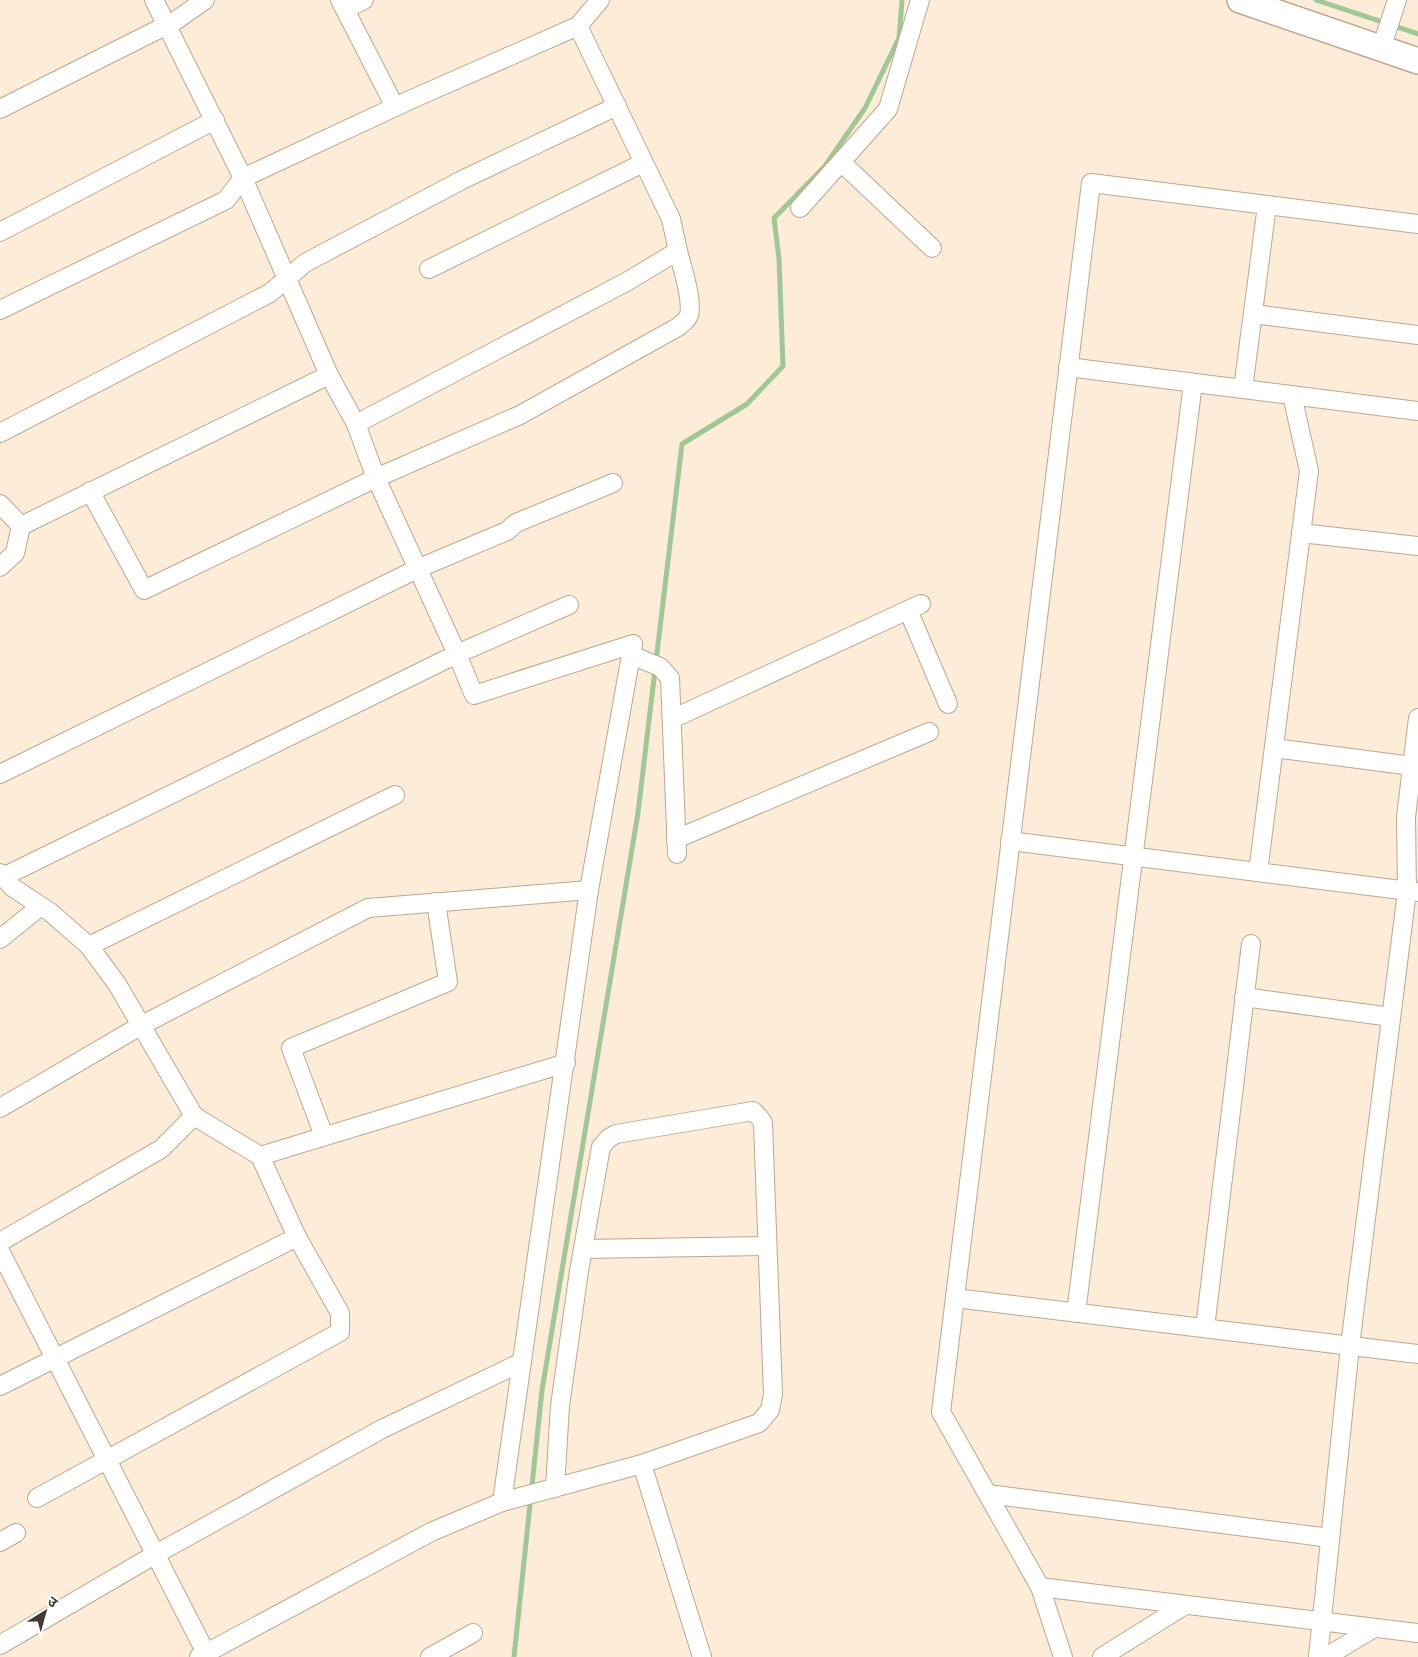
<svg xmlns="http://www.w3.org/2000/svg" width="1418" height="1657" font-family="Helvetica,'Noto Sans Devanagari',sans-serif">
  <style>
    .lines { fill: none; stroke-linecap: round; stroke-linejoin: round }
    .stream { stroke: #a0c795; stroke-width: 5 }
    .street-casing { stroke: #bba890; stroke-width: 20 }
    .secondary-casing { stroke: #bba890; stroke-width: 28 }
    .street { stroke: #fff; stroke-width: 18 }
    .secondary { stroke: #fff; stroke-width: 25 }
  </style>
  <rect width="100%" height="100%" fill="#fcecd8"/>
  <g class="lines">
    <g class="stream">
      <path d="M1316 0 1418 34"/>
      <path d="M656 661 682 444 747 404 783 366 779 259 774 218 825 166 865 108 899 38 902 0"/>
      <path d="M514 1657 542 1390 638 813 655 670"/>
    </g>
    <g class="street-casing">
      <g id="street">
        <path d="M154 0 243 178 329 375 356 424 376 478 457 654 474 695 633 644 589 890 502 1502"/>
        <path d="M340 0 395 107"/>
        <path d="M345 9 364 0"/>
        <path d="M1381 49 1397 0"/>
        <path d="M0 109 167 25 168 26 205 0"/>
        <path d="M841 162 932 248"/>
        <path d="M800 208 888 109 920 0"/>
        <path d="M0 232 215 120"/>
        <path d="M429 269 643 163"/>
        <path d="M0 310 226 200 243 178 410 100 578 26 600 0"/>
        <path d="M1253 314 1418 335"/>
        <path d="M1068 367 1418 411"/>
        <path d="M1243 389 1267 205"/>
        <path d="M356 424 628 281 678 251 671 219 578 26"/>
        <path d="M0 433 270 293 305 263 462 180 617 106"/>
        <path d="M90 491 144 590 376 478 520 415 678 327C682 323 687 321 689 315 693 299 682 268 678 251"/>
        <path d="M0 504 21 526"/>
        <path d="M21 526 329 375"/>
        <path d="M1301 533 1418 546"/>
        <path d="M0 567 15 553 21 526"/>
        <path d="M908 610 948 704"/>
        <path d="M631 655 660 667 670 678 677 854"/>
        <path d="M672 719 921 604"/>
        <path d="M1274 748 1412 766"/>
        <path d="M0 774 417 569 507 531 516 523 613 483"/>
        <path d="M676 839 929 732"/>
        <path d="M1010 841 1417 892"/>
        <path d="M1258 872 1309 471 1292 395"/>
        <path d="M0 873 12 887 50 912 89 946 117 984 194 1116 161 1149 0 1242"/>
        <path d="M3 877 457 654 569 605"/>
        <path d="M0 939 41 906"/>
        <path d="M89 946 395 795"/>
        <path d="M1244 997 1391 1017"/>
        <path d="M0 1108 140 1026 368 908 589 890"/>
        <path d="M194 1116 260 1156 297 1237"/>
        <path d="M324 1136 291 1048 448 982 436 902"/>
        <path d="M260 1156 566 1063"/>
        <path d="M583 1249 767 1246"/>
        <path d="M0 1251 208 1657"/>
        <path d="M955 1298 1418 1354"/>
        <path d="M1076 1313 1193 383"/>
        <path d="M1205 1328 1251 944"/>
        <path d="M0 1386 297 1237 340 1313V1332L37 1498"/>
        <path d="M642 1464 702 1657"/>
        <path d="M988 1494 1330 1538"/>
        <path d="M0 1542 16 1533"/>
        <path d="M1040 1587 1418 1633"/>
        <path d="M0 1645 156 1554 382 1429 522 1362"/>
        <path d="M199 1657 431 1532 502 1502 642 1464 759 1423 770 1410 773 1394 763 1123 759 1117 753 1111 616 1134 609 1138 601 1147 579 1271 560 1406 555 1488"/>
        <path d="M430 1657 473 1633"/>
        <path d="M1063 1657 1040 1587 941 1412 1091 183 1418 224"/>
        <path d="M1102 1657 1185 1605"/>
        <path d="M1318 1657 1350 1346 1407 891 1406 817 1418 718"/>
        <path d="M1326 1657 1374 1628"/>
      </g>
    </g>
    <g class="secondary-casing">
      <path id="secondary" d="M1240 0 1418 61"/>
    </g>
    <use href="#street" class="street"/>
    <use href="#secondary" class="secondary"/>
  </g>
  <g transform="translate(45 1612) rotate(37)" stroke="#ffffff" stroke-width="4" paint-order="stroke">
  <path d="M0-4L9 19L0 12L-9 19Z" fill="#433b31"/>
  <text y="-8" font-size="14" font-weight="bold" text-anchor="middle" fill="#433b31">उ</text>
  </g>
</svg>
